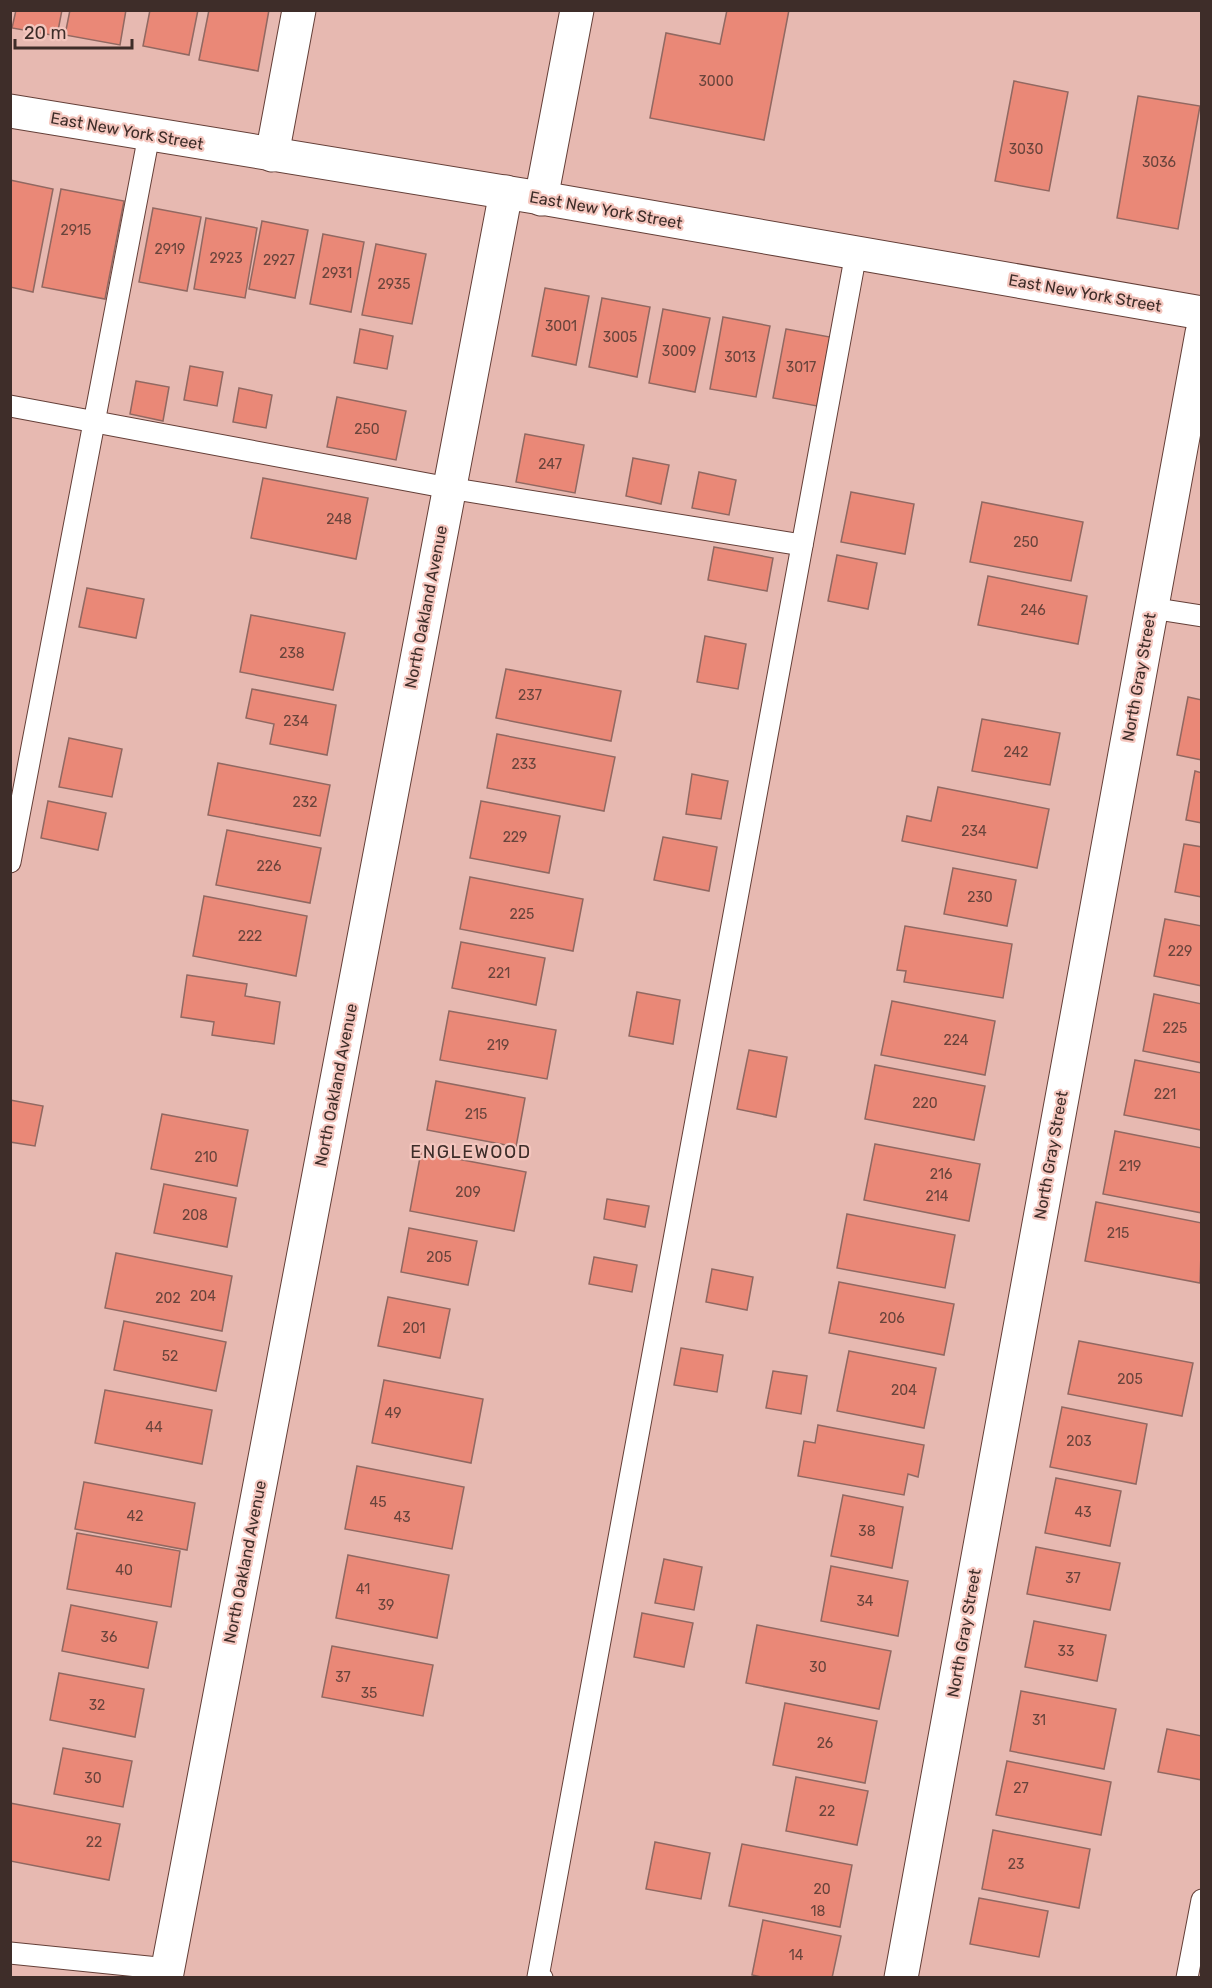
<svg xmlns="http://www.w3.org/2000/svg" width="1212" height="1988" font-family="Rubik,sans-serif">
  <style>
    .building { fill: #ea8877; stroke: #916861; stroke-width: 1.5 }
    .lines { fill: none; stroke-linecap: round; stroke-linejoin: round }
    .lane-casing { stroke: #643f38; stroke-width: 23 }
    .street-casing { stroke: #643f38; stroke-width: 35 }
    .secondary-casing { stroke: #643f38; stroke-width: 35 }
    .lane { stroke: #fff; stroke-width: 21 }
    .street { stroke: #fff; stroke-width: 33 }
    .secondary { stroke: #fff; stroke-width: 33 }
    .labels { text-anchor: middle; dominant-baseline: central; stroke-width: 4.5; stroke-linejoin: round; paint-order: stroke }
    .number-label { font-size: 14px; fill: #69443c }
    .street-label { font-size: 16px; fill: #3e2d29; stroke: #f4c6be }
    .neighbourhood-label { font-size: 18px; letter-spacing: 1.5px; fill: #3e2d29; stroke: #f4c6be }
  </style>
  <rect width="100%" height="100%" fill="#e7b9b1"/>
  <g class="building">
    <path d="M16 10H62L57 36 12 28Z"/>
    <path d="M70 10H126L120 45 65 35Z"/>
    <path d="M150 10H198L189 55 143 46Z"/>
    <path d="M209 10H269L258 71 199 60Z"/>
    <path d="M727 10H789L764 140 650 118 666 33 720 44Z"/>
    <path d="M1014 81 1068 92 1049 191 995 181Z"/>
    <path d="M1138 96 1200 106 1178 229 1117 218Z"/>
    <path d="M10 180 53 189 33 292 10 287Z"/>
    <path d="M61 189 124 201 105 299 42 287Z"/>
    <path d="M153 208 201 217 187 291 139 282Z"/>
    <path d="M206 218 257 228 245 298 194 289Z"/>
    <path d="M262 221 308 230 295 298 249 289Z"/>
    <path d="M323 234 364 242 351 312 310 304Z"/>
    <path d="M376 244 426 254 412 324 362 315Z"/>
    <path d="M545 288 589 296 576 365 532 356Z"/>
    <path d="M602 298 650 307 637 377 589 367Z"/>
    <path d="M663 309 710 318 695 392 649 383Z"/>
    <path d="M723 317 770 326 756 397 710 389Z"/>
    <path d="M360 329 393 336 387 369 354 363Z"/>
    <path d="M786 329 830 337 817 406 773 398Z"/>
    <path d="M190 366 223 372 217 406 184 400Z"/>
    <path d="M136 381 169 387 163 421 130 414Z"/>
    <path d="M239 388 272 395 266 428 233 422Z"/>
    <path d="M337 397 406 411 396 460 327 447Z"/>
    <path d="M525 434 584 445 575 493 516 482Z"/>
    <path d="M633 458 669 465 661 504 626 496Z"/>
    <path d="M699 472 736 480 729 515 692 508Z"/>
    <path d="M263 478 368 498 356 559 251 538Z"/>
    <path d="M851 492 914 504 905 554 841 542Z"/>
    <path d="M982 502 1083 522 1071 581 970 562Z"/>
    <path d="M714 547 773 558 767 591 708 580Z"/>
    <path d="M837 555 877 563 868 609 828 601Z"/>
    <path d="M988 576 1087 596 1078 644 978 625Z"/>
    <path d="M87 588 144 599 136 638 79 627Z"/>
    <path d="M251 615 345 633 333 690 240 672Z"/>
    <path d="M705 636 746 644 738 689 697 682Z"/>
    <path d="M506 669 621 691 611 741 496 718Z"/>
    <path d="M252 689 336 705 327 755 270 744 274 724 246 718Z"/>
    <path d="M1188 697 1202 700V760L1177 755Z"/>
    <path d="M982 719 1060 733 1050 785 972 771Z"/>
    <path d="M497 734 615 757 604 811 487 788Z"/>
    <path d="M69 738 122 749 112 797 59 787Z"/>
    <path d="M218 763 330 785 320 836 208 815Z"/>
    <path d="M1195 771 1202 773V823L1186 820Z"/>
    <path d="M692 774 728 781 721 819 686 814Z"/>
    <path d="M938 787 1049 809 1037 868 902 841 907 816 931 821Z"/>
    <path d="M48 801 106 813 98 850 41 838Z"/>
    <path d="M481 801 560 816 549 873 470 858Z"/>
    <path d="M227 830 321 848 310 903 216 885Z"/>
    <path d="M663 837 717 847 709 891 654 880Z"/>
    <path d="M1184 844 1202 847V897L1175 892Z"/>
    <path d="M953 868 1016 880 1007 926 944 914Z"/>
    <path d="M470 877 583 899 573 951 460 929Z"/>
    <path d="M204 896 307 916 296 976 193 956Z"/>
    <path d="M1165 919 1202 926V986L1154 976Z"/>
    <path d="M905 926 1012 944 1003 998 904 982 906 971 897 970Z"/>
    <path d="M461 942 545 958 536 1005 452 988Z"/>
    <path d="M187 975 247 984 245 996 280 1002 274 1044 212 1035 214 1022 181 1017Z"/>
    <path d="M637 992 680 1000 673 1044 629 1036Z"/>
    <path d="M1154 994 1202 1004V1063L1143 1051Z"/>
    <path d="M892 1001 995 1021 985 1075 881 1055Z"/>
    <path d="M449 1011 556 1030 547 1079 440 1060Z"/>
    <path d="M749 1050 787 1057 776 1117 737 1109Z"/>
    <path d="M1135 1060 1202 1073 1201 1130 1124 1115Z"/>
    <path d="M875 1065 985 1086 974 1140 865 1119Z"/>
    <path d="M436 1081 525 1098 516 1147 427 1130Z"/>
    <path d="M10 1100 43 1106 35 1146 10 1142Z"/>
    <path d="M162 1114 248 1130 237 1186 151 1169Z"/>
    <path d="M1115 1131 1202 1148V1213L1103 1194Z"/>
    <path d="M875 1144 980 1164 969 1221 864 1200Z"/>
    <path d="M421 1152 526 1172 514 1231 410 1211Z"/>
    <path d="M164 1184 236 1198 227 1247 154 1233Z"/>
    <path d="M607 1199 649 1206 645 1227 604 1219Z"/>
    <path d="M1096 1202 1202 1223 1200 1283 1085 1261Z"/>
    <path d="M847 1214 955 1235 945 1288 837 1268Z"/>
    <path d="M409 1228 477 1241 468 1285 401 1272Z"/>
    <path d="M116 1253 232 1276 222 1331 105 1308Z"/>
    <path d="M594 1257 637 1265 632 1292 589 1284Z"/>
    <path d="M712 1269 753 1277 747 1310 706 1302Z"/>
    <path d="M839 1282 954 1304 944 1355 829 1333Z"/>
    <path d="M388 1297 450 1309 440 1358 378 1346Z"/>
    <path d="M124 1321 226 1342 216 1391 114 1370Z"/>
    <path d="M1079 1341 1193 1363 1182 1416 1068 1394Z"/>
    <path d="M681 1348 723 1355 717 1392 674 1385Z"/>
    <path d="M849 1351 936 1368 924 1428 837 1411Z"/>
    <path d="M773 1371 807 1376 801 1414 766 1408Z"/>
    <path d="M384 1380 483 1399 471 1463 372 1443Z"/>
    <path d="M105 1390 212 1410 202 1464 95 1443Z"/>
    <path d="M1062 1407 1147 1424 1136 1484 1050 1467Z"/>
    <path d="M818 1425 924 1445 918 1477 908 1474 904 1495 798 1476 804 1441 815 1443Z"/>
    <path d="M357 1466 464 1487 452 1549 345 1529Z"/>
    <path d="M1056 1478 1121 1491 1110 1546 1045 1533Z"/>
    <path d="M84 1482 195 1503 187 1550 75 1529Z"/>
    <path d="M843 1495 903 1507 892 1568 831 1556Z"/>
    <path d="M77 1533 180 1551 171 1607 67 1589Z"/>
    <path d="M1036 1547 1120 1563 1110 1610 1027 1594Z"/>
    <path d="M348 1555 449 1575 437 1638 336 1618Z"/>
    <path d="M664 1559 702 1567 694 1610 655 1603Z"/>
    <path d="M831 1566 908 1581 898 1636 821 1621Z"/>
    <path d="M71 1605 157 1622 148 1668 62 1651Z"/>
    <path d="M642 1613 693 1623 684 1667 634 1657Z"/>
    <path d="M1034 1621 1106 1635 1097 1681 1025 1667Z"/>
    <path d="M757 1625 891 1651 879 1709 746 1683Z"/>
    <path d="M332 1646 433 1665 423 1716 322 1697Z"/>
    <path d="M59 1673 144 1689 135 1737 50 1720Z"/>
    <path d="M1021 1691 1116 1709 1104 1769 1010 1751Z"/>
    <path d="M785 1703 877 1721 865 1783 773 1765Z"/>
    <path d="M1167 1729 1202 1736V1780L1158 1772Z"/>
    <path d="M63 1748 132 1761 123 1807 54 1794Z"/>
    <path d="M1007 1761 1111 1782 1101 1835 996 1815Z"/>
    <path d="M796 1777 868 1791 857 1845 786 1831Z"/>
    <path d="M10 1803 120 1824 109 1880 10 1861Z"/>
    <path d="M993 1830 1090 1849 1079 1908 982 1889Z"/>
    <path d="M655 1842 710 1853 701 1899 646 1889Z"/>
    <path d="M742 1844 852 1865 840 1927 729 1906Z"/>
    <path d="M979 1898 1048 1911 1039 1957 970 1944Z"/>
    <path d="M763 1920 841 1936 832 1978H766L752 1975Z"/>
  </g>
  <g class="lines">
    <g class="lane-casing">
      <g id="lane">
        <path d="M10 406 449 488 802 545"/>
        <path d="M1151 608 1202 616"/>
        <path d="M10 862 149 135"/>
        <path d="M10 1953 168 1969"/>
        <path d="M542 1978 538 1977 856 253"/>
        <path d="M1187 1978 1202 1900"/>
      </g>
    </g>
    <g class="street-casing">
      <g id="street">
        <path d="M272 155 299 10"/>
        <path d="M541 199 577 10"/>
        <path d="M166 1978 506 192"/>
        <path d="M901 1978 1202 333"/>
      </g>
    </g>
    <g class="secondary-casing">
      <path id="secondary" d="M10 111 547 199 1202 313"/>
    </g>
    <use href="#lane" class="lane"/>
    <use href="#street" class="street"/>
    <use href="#secondary" class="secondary"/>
  </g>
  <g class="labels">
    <g class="number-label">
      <text x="716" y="81">3000</text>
      <text x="1026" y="149">3030</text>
      <text x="1159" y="162">3036</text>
      <text x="76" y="230">2915</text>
      <text x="170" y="249">2919</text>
      <text x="226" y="258">2923</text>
      <text x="279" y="260">2927</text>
      <text x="337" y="273">2931</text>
      <text x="394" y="284">2935</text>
      <text x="561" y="326">3001</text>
      <text x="620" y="337">3005</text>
      <text x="679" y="351">3009</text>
      <text x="740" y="357">3013</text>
      <text x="801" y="367">3017</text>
      <text x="367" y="429">250</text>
      <text x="550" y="464">247</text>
      <text x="339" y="519">248</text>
      <text x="1026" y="542">250</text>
      <text x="1033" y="610">246</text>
      <text x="292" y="653">238</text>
      <text x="530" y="695">237</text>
      <text x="296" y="721">234</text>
      <text x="1016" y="752">242</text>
      <text x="524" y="764">233</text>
      <text x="305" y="802">232</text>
      <text x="974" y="831">234</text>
      <text x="515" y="837">229</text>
      <text x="269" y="866">226</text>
      <text x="980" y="897">230</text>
      <text x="522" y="914">225</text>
      <text x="250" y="936">222</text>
      <text x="1180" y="951">229</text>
      <text x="499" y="973">221</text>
      <text x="1175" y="1028">225</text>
      <text x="956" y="1040">224</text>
      <text x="498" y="1045">219</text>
      <text x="1165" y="1094">221</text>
      <text x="925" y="1103">220</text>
      <text x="476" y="1114">215</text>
      <text x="206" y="1157">210</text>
      <text x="1130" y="1166">219</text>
      <text x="941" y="1174">216</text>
      <text x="468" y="1192">209</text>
      <text x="937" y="1196">214</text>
      <text x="195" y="1215">208</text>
      <text x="1118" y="1233">215</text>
      <text x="439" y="1257">205</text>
      <text x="203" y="1296">204</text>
      <text x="168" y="1298">202</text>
      <text x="892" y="1318">206</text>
      <text x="414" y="1328">201</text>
      <text x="170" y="1356">52</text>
      <text x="1130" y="1379">205</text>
      <text x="904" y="1390">204</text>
      <text x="393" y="1413">49</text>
      <text x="154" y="1427">44</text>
      <text x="1079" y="1441">203</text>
      <text x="378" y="1502">45</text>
      <text x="1083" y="1512">43</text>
      <text x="135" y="1516">42</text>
      <text x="402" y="1517">43</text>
      <text x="867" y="1531">38</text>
      <text x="124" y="1570">40</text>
      <text x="1073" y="1578">37</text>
      <text x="363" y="1589">41</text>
      <text x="865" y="1601">34</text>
      <text x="386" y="1605">39</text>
      <text x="109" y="1637">36</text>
      <text x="1066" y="1651">33</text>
      <text x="818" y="1667">30</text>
      <text x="343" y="1677">37</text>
      <text x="369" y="1693">35</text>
      <text x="97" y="1705">32</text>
      <text x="1039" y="1720">31</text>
      <text x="825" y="1743">26</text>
      <text x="93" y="1778">30</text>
      <text x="1021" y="1788">27</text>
      <text x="827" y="1811">22</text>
      <text x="94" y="1842">22</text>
      <text x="1016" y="1864">23</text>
      <text x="822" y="1889">20</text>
      <text x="818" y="1911">18</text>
      <text x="796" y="1955">14</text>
    </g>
    <g class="street-label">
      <text transform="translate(127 131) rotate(10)">East New York Street</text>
      <text transform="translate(606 210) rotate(10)">East New York Street</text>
      <text transform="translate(1085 293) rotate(10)">East New York Street</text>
      <text transform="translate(426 607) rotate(-79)">North Oakland Avenue</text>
      <text transform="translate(1139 677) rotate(-80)">North Gray Street</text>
      <text transform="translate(336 1085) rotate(-79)">North Oakland Avenue</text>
      <text transform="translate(1051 1155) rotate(-80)">North Gray Street</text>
      <text transform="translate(245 1562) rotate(-79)">North Oakland Avenue</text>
      <text transform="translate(964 1633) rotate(-80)">North Gray Street</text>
    </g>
    <g class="neighbourhood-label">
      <text x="471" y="1152">ENGLEWOOD</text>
    </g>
  </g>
  <rect width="1212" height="1988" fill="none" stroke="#3e2d29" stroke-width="24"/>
  <path d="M15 39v9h117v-9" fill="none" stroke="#3e2d29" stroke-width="3"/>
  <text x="24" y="39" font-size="18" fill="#3e2d29" stroke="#f4c6be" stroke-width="4.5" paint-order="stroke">20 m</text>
</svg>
